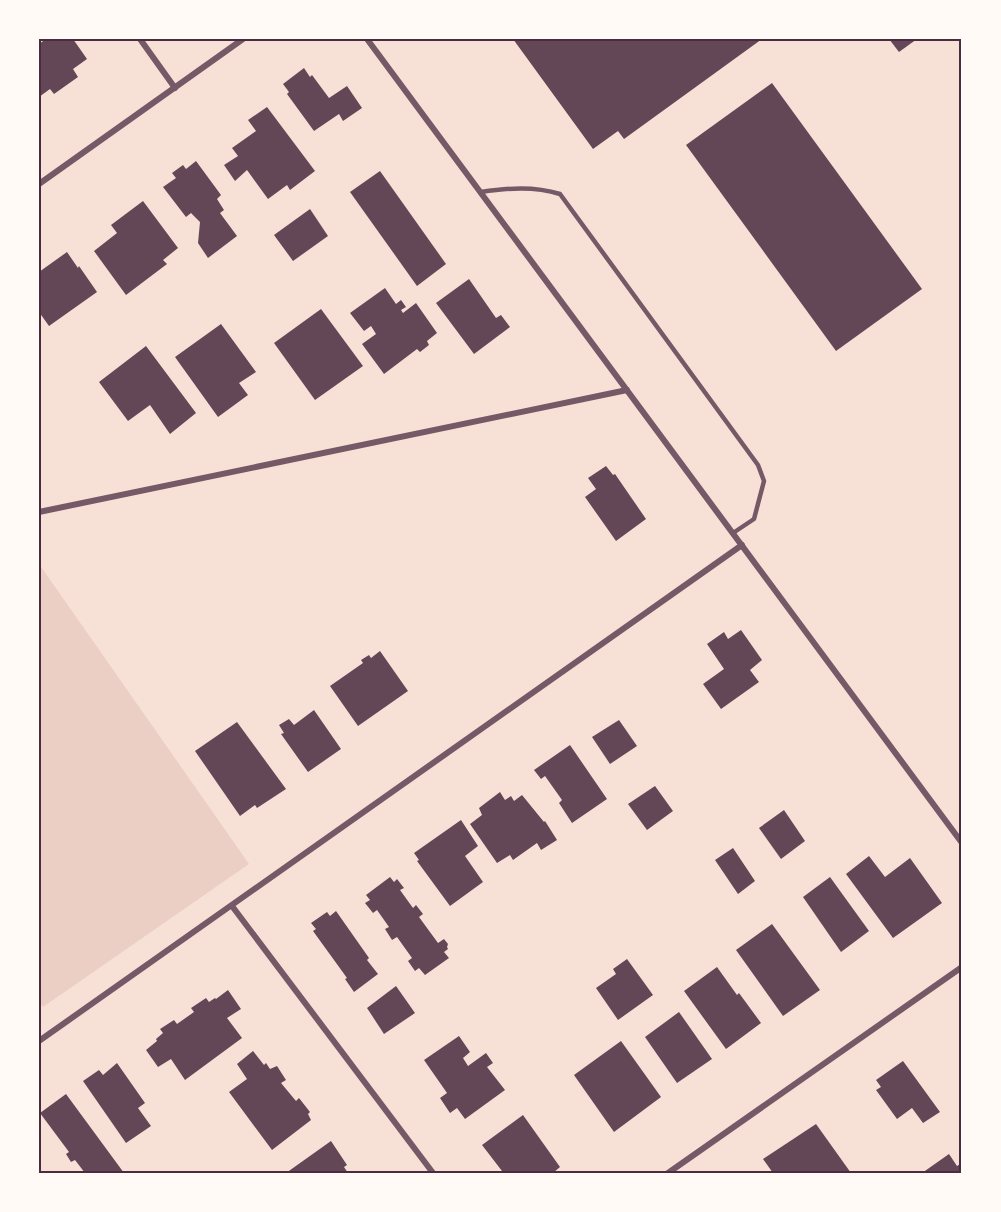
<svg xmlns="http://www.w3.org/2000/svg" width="1001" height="1212" font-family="'Alegreya Sans',sans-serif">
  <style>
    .green { fill: #ebcfc5 }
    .building { fill: #644757 }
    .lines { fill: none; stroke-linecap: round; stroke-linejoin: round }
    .service { stroke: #755966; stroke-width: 4.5 }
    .minor { stroke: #755966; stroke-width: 6 }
    .neatline { fill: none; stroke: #4a2c40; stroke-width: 2 }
  </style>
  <rect width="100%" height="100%" fill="#f7e1d7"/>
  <path class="green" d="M39 564 249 864 43 1007 39 1002Z"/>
  <g class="building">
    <path d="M46 39H73L87 59 73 69 78 77 54 94 50 89 39 97V44Z"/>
    <path d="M513 39H762L624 139 618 131 593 149Z"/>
    <path d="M889 39H917L899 52Z"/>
    <path d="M304 68 310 77 312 75 329 98 347 86 362 108 343 121 339 114 314 131 287 94 289 92 283 84Z"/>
    <path d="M772 83 922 289 836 351 686 145Z"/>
    <path d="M267 107 315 171 290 190 287 185 268 199 247 170 235 181 224 165 238 156 232 148 256 131 248 120Z"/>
    <path d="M196 161 221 195 217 199 224 210 220 213 237 236 208 258 198 243 200 222 191 213 186 217 163 187 176 178 172 173 183 165 186 169Z"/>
    <path d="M380 171 446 264 417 286 350 192Z"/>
    <path d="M143 201 178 248 163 260 167 264 126 295 94 251 117 233 111 225Z"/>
    <path d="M310 209 328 236 293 261 274 235Z"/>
    <path d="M67 252 78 268 79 266 97 292 49 326 39 312V272Z"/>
    <path d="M469 279 496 318 501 315 510 327 474 354 436 303Z"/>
    <path d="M385 288 396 304 401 300 406 307 401 310 403 313 416 303 437 333 427 341 429 345 420 352 417 349 384 374 362 344 376 334 371 326 364 331 350 313Z"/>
    <path d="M321 309 363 366 315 400 274 343Z"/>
    <path d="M221 324 256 372 239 383 248 395 218 417 175 357Z"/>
    <path d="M146 346 196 413 170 434 150 405 128 421 99 382Z"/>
    <path d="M606 466 613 475 615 474 646 519 616 541 585 497 596 489 588 478Z"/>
    <path d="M741 630 762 660 750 670 759 682 721 709 703 684 724 669 707 644 724 632 728 639Z"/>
    <path d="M380 651 408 691 358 726 330 686 363 663 361 660 369 655 371 658Z"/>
    <path d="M314 710 341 749 308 772 281 734 284 733 279 725 289 719 294 725Z"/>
    <path d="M619 720 637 746 610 764 592 737Z"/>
    <path d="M237 722 286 789 257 808 255 805 240 816 195 751Z"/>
    <path d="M570 745 607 799 572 823 559 803 562 800 545 776 541 779 534 770Z"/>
    <path d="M655 786 673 811 647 830 628 804Z"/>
    <path d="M500 792 505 800 511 796 514 801 522 795 544 822 545 821 557 840 541 850 537 843 513 860 510 855 497 863 470 824 482 815 479 808Z"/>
    <path d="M784 810 805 841 781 859 759 828Z"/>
    <path d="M461 820 478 846 465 856 483 882 450 906 417 861 419 860 414 853Z"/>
    <path d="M733 848 755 881 738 894 715 860Z"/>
    <path d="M869 856 885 877 910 858 942 903 893 938 846 874Z"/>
    <path d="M390 877 394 882 397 879 404 888 400 890 413 908 416 905 423 914 419 917 438 943 444 939 448 944 447 947 448 949 444 952 449 958 425 975 419 968 415 971 408 961 412 958 397 937 392 940 385 929 389 927 377 910 373 913 365 903 370 900 366 895Z"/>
    <path d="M830 877 869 931 841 952 803 897Z"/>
    <path d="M336 911 369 958 367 960 378 974 354 992 345 979 347 978 313 931 316 929 311 923 327 912 330 916Z"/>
    <path d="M772 924 820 990 783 1016 736 950Z"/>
    <path d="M627 959 653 995 618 1020 596 988 616 974 613 969Z"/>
    <path d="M717 967 737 995 739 993 761 1023 726 1049 684 991Z"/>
    <path d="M396 986 415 1013 384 1034 367 1008Z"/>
    <path d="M228 990 241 1009 227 1018 242 1038 185 1080 171 1059 158 1067 146 1050 157 1041 156 1039 163 1033 160 1029 174 1020 177 1024 194 1012 191 1008 206 998 209 1002 215 998 216 999Z"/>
    <path d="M679 1012 712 1059 677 1083 645 1037Z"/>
    <path d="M459 1036 470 1052 463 1058 468 1066 486 1053 493 1063 487 1067 505 1090 465 1119 457 1108 450 1113 440 1098 447 1093 424 1060Z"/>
    <path d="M621 1041 661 1097 614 1132 574 1075Z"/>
    <path d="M253 1051 264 1065 266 1063 270 1069 277 1066 286 1080 281 1083 296 1101 299 1098 310 1112 308 1114 311 1120 272 1150 229 1092 247 1079 237 1064Z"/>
    <path d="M903 1061 940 1112 923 1123 912 1108 897 1119 876 1090 881 1087 876 1080Z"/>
    <path d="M117 1063 145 1103 138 1108 151 1126 126 1143 83 1081 99 1070 103 1075Z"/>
    <path d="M66 1094 124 1173H85L75 1160 71 1162 66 1154 69 1152 40 1113Z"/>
    <path d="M523 1115 560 1167 553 1173H500L502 1171 482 1145Z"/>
    <path d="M816 1124 851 1173H773L763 1159Z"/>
    <path d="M331 1141 347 1165 344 1167 348 1173H286Z"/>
    <path d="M949 1154 957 1166 962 1163V1173H922Z"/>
  </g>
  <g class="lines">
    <path class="service" d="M481 192C508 188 534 186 560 194L758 465 764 481 754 519 733 533"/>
    <g class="minor">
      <path d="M140 39 175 88"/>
      <path d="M367 39 962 843"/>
      <path d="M39 184 243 39"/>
      <path d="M39 512 627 390"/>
      <path d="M232 906 433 1173"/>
      <path d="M39 1041 742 545"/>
      <path d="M668 1173 962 967"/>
    </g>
  </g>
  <rect width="1001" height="1212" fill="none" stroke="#fffaf5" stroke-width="81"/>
  <rect x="40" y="40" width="920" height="1132" class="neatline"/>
</svg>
